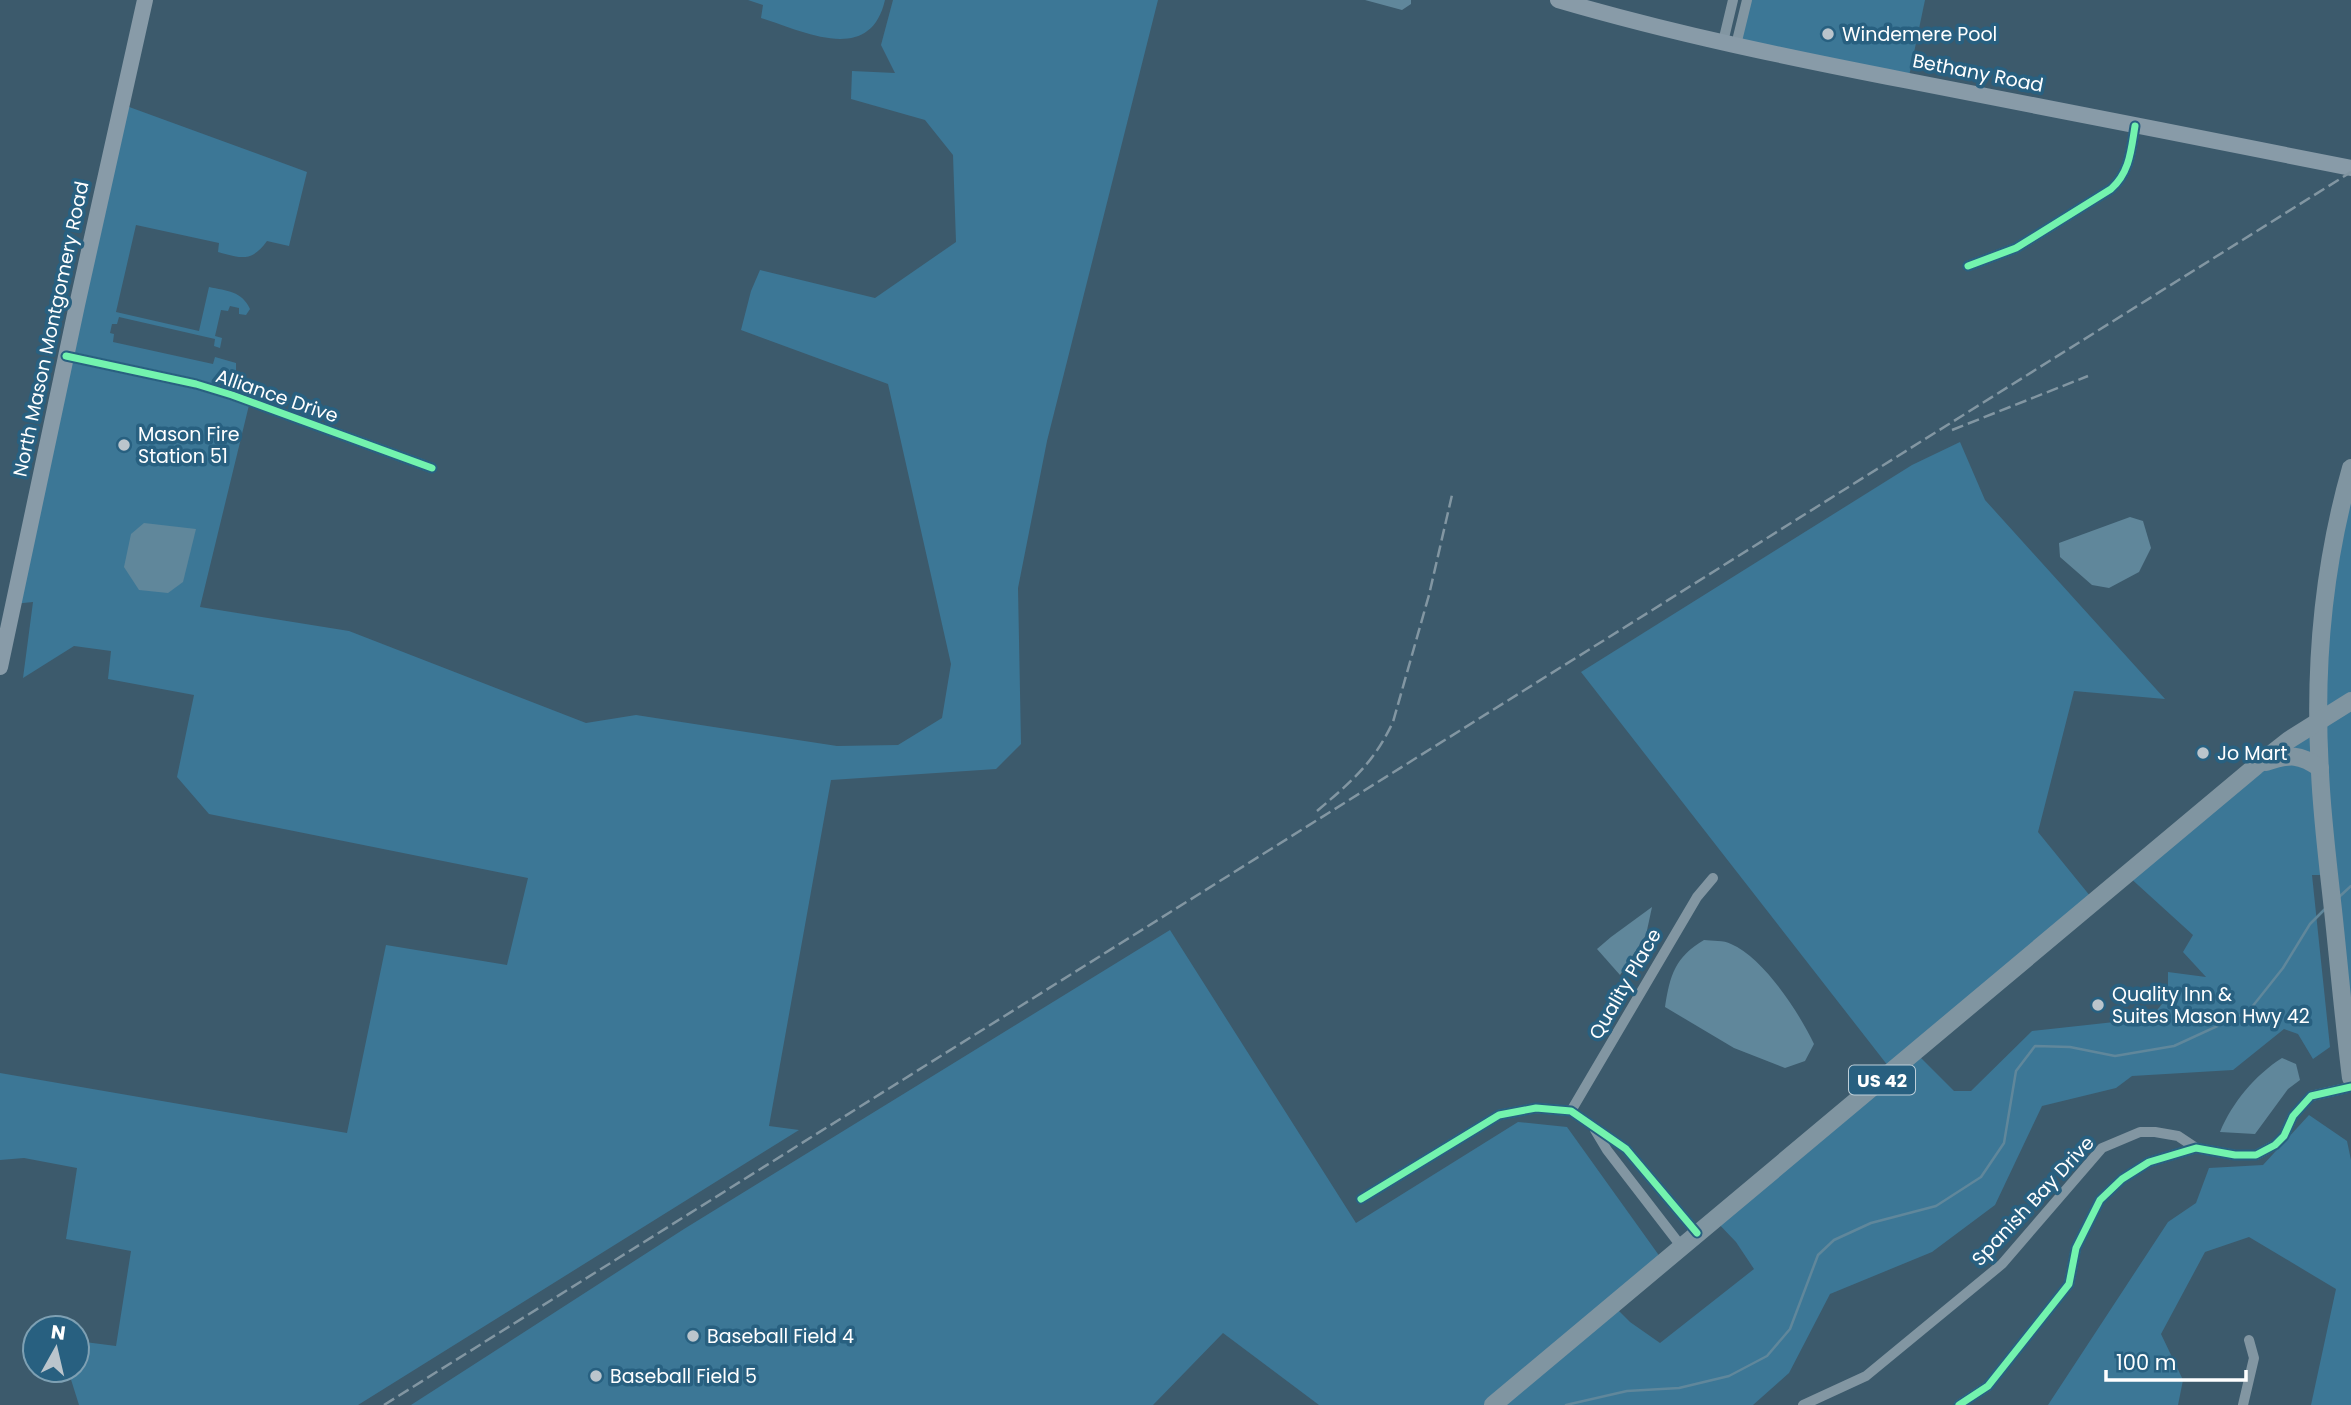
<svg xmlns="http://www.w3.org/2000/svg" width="2351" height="1405" font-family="Poppins,sans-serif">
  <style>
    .green { fill: #3c7796 }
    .water { fill: #60879b }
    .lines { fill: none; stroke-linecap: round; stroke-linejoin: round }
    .stream { stroke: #60879b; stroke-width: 2.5 }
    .minor { stroke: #8296a2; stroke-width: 10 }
    .secondary { stroke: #889ba8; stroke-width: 16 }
    .primary { stroke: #8095a1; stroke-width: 18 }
    .rail { stroke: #8296a2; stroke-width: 2.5; stroke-dasharray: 12 5; stroke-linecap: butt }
    .cycleway-casing { stroke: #286080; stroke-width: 11 }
    .cycleway { stroke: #73f3ae; stroke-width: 7 }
    .poi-dot { fill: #bbc5cc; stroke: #286080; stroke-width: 2.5 }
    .labels { text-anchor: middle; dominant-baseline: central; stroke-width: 7; stroke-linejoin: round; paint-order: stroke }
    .shield { fill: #286080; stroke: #becfd9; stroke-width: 2 }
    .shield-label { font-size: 18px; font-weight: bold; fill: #fff }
    .poi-label { font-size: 19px; fill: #fff; stroke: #286080; text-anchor: start }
    .street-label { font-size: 19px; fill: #fff; stroke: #286080 }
  </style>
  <rect width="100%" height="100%" fill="#3c5a6c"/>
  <g class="green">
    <path d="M748 0H885C870 66 803 31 761 18L763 5Z"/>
    <path d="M893 0H1158L1047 441 1018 588 1021 744 996 769 831 780 769 1126 799 1130 358 1405H79L68 1370H77V1341L116 1346 131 1251 66 1239 77 1168 24 1158 0 1160V1073L347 1133 386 945 507 965 528 878 209 814 177 777 194 695 108 679 111 651 74 646 23 678 33 602 13 604 121 104 307 172 289 246 267 241C251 263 241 258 218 252L219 243 136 225 116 312 199 331 209 287C227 291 242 291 250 309L246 315 239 314V308L230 306 228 311 221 310 215 336 222 338 220 348 214 346 215 339 119 317 117 324H112L110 333 114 334 113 342 213 364 215 357 236 363V371L223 383 212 388 250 401 200 607 349 631 586 723 636 715 837 746 898 745 942 718 951 664 888 384 741 330 751 291 760 270 875 298 956 242 953 155 925 120 851 99 852 71 895 73 881 45Z"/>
    <path d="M1747 0H1925L1908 81 1736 45Z"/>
    <path d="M1960 442 1985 500 2165 699 2074 691 2038 832 2095 902 1916 1053 1954 1091H1971L2032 1031 2151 1018 2168 996V972L2206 977 2183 952 2193 935 2127 875 2318 721 2339 513 2351 475V1078L2329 875H2312L2330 1047 2313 1059 2298 1034 2284 1029 2233 1070 2132 1076 2116 1088 2042 1106 1995 1205 1932 1252 1830 1294 1789 1373 1753 1405H1319L1223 1333 1153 1405H411L684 1229 1170 930 1356 1223 1518 1122 1567 1127 1663 1261 1612 1304 1630 1322 1660 1343 1754 1269 1736 1242 1714 1219 1892 1071 1581 672 1912 465Z"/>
    <path d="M2309 1115 2347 1141 2351 1160V1405H2311L2336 1289 2249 1237 2205 1252 2161 1334 2183 1380 2178 1405H2048L2168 1222 2196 1203 2209 1168 2263 1165Z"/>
  </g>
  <g class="water">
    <path d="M1365 0H1411V4L1402 10Z"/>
    <path d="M2130 517 2143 521 2151 548 2139 572 2109 588 2092 585 2060 557 2059 543Z"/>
    <path d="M144 523 196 529 183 582 168 593 139 590 124 567 131 534Z"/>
    <path d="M1652 907 1646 935 1620 975 1597 949 1611 937Z"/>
    <path d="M1704 940C1712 941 1724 940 1731 944 1763 957 1800 1014 1814 1044L1805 1061 1785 1068 1734 1048 1665 1007C1670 975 1675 957 1704 940Z"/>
    <path d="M2282 1058 2296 1064 2300 1080 2288 1089 2255 1134 2220 1132C2232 1103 2255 1075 2282 1058Z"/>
  </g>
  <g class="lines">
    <g class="stream">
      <path d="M2339 897 2351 886"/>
      <path d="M1566 1405 1627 1391 1679 1388 1729 1376 1767 1356 1790 1329 1818 1255 1834 1240 1871 1223 1936 1206 1981 1177 2004 1143 2016 1071 2035 1046 2070 1047 2115 1056 2174 1046 2248 1012 2283 968 2310 924 2326 908"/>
    </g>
    <g class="minor">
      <path d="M1723 42 1733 0"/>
      <path d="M1736 45 1747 0"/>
      <path d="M1968 266 2016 248 2111 189C2130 172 2131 150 2135 126"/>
      <path d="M66 356 196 384 232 395 432 468"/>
      <path d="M1571 1111 1697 897 1713 878"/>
      <path d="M1595 1130 1607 1150 1681 1246"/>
      <path d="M1361 1199 1499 1115 1536 1108 1571 1111 1626 1149 1697 1233"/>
      <path d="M1803 1405 1866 1376 2002 1264 2102 1148 2140 1132H2155L2178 1136 2196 1148"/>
      <path d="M1959 1405 1988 1386 2069 1284 2076 1248 2100 1200 2122 1179 2149 1162 2196 1148 2235 1155H2256L2275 1145 2284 1136 2293 1116 2311 1096 2351 1087"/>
      <path d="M2243 1405 2254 1358 2249 1340"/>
    </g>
    <g class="secondary">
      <path d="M1558 0C1674 34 1791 58 1909 81 2056 110 2204 138 2351 168"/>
      <path d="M0 667 77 305 145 0"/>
    </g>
    <g class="primary">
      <path d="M2351 468C2323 566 2314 671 2320 772 2322 818 2328 864 2333 910 2339 966 2344 1022 2351 1078"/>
      <path d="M2266 762C2290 754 2300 754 2320 768"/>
      <path d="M1493 1405 2256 766 2289 740 2351 701"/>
    </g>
    <g class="rail">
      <path d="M1952 430 2088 376"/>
      <path d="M1317 811C1352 781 1373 764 1393 722L1429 595 1452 495"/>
      <path d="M384 1405 2351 172"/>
    </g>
    <g class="cycleway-casing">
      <g id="cycleway">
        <path d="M1968 266 2016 248 2111 189C2130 172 2131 150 2135 126"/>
        <path d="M66 356 196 384 232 395 432 468"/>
        <path d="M1361 1199 1499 1115 1536 1108 1571 1111 1626 1149 1697 1233"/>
        <path d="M1959 1405 1988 1386 2069 1284 2076 1248 2100 1200 2122 1179 2149 1162 2196 1148 2235 1155H2256L2275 1145 2284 1136 2293 1116 2311 1096 2351 1087"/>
      </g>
    </g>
    <use href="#cycleway" class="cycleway"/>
  </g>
  <g class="poi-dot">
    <circle cx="1828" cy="34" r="7"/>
    <circle cx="124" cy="445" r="7"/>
    <circle cx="2203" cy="753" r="7"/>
    <circle cx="2098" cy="1005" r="7"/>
    <circle cx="693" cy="1336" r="7"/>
    <circle cx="596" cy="1376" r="7"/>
  </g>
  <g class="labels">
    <rect class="shield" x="1849" y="1065.5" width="66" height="29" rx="5"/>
    <g class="shield-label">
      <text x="1882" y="1080">US 42</text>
    </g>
    <g class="poi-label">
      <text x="1842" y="34">Windemere Pool</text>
      <text x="138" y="434">Mason Fire<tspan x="138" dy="22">Station 51</tspan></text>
      <text x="2217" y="753">Jo Mart</text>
      <text x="2112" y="994">Quality Inn &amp;<tspan x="2112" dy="22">Suites Mason Hwy 42</tspan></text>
      <text x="707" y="1336">Baseball Field 4</text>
      <text x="610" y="1376">Baseball Field 5</text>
    </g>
    <g class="street-label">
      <text transform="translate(1978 73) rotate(11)">Bethany Road</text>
      <text transform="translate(51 329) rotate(-78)">North Mason Montgomery Road</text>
      <text transform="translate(277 396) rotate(19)">Alliance Drive</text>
      <text transform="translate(1625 984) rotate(-60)">Quality Place</text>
      <text transform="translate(2033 1201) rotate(-47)">Spanish Bay Drive</text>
    </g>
  </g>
  <g transform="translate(56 1349) rotate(8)"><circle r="33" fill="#286080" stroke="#7ea0b3" stroke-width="2"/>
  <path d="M0-5L12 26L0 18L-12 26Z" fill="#bbc5cc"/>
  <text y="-10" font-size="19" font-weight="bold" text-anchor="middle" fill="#ffffff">N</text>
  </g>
  <path d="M2106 1370v10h140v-10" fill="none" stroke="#ffffff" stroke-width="3.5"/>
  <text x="2116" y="1370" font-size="21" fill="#ffffff" stroke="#286080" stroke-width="5" paint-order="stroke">100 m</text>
</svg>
